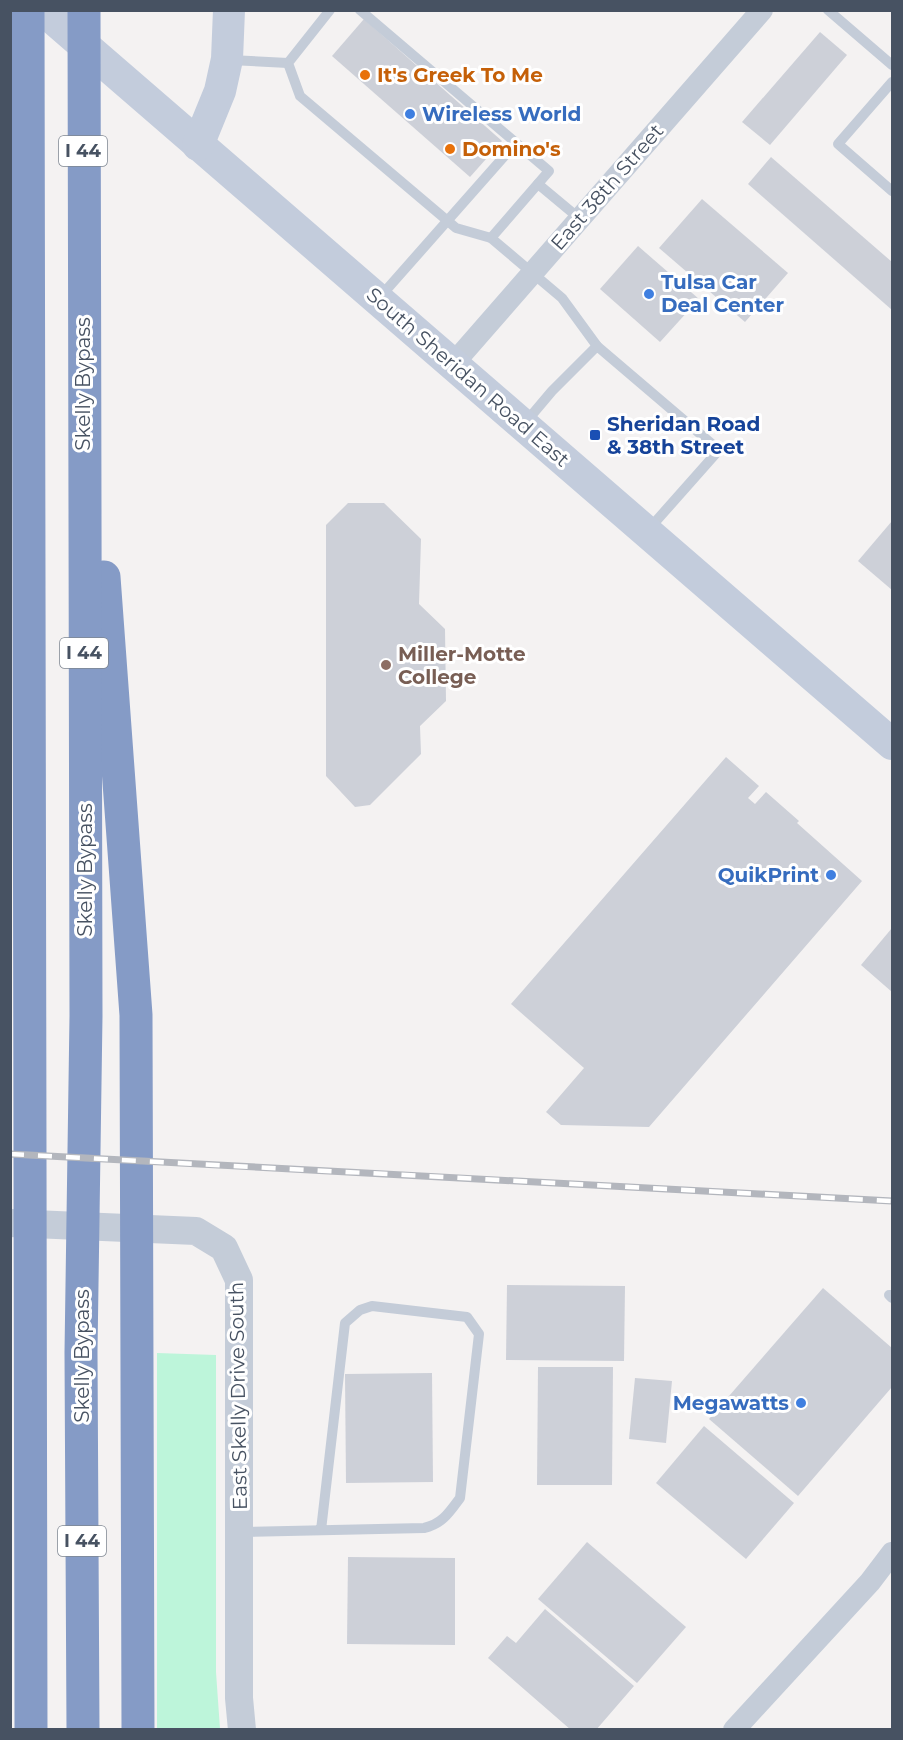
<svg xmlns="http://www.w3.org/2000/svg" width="903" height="1740" font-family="Montserrat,sans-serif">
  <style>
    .green { fill: #bdf5da }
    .building { fill: #cdd0d8 }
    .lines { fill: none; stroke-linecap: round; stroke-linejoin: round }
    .service { stroke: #c4ccd8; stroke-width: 10 }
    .minor { stroke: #c4ccd8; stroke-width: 22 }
    .tertiary { stroke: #c4ccd8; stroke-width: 28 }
    .secondary { stroke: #c3ccdc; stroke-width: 32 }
    .motorway { stroke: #859bc6; stroke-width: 33 }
    .rail-casing { stroke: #b3b6bd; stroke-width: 7 }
    .rail { stroke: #fff; stroke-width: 4.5; stroke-dasharray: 14; stroke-linecap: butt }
    .food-dot { fill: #e8710a; stroke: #fff; stroke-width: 2 }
    .shop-dot { fill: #3f7fe0; stroke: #fff; stroke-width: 2 }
    .transit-dot { fill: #1a4fb4; stroke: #fff; stroke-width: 2 }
    .education-dot { fill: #8d6e63; stroke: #fff; stroke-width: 2 }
    .labels { text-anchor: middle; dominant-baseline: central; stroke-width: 6; stroke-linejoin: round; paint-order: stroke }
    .shield { fill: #fff; stroke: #7e8691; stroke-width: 1.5 }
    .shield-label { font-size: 18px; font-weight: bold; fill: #475262 }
    .food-label { font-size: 20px; font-weight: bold; fill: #c56008; stroke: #fff; text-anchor: start }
    .shop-label { font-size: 20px; font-weight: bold; fill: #366cbe; stroke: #fff; text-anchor: start }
    .street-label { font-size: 20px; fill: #475262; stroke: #fff }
    .transit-label { font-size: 20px; font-weight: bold; fill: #164399; stroke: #fff; text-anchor: start }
    .education-label { font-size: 20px; font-weight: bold; fill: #785e54; stroke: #fff; text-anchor: start }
  </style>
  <rect width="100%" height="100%" fill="#f4f2f2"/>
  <path class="green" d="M157 1353 216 1355V1672L220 1729H157Z"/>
  <g class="building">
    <path d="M364 19 502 141 470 177 332 56Z"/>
    <path d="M820 32 847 55 770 145 742 122Z"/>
    <path d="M771 157 892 262V310L748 184Z"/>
    <path d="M702 199 788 273 745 322 659 248Z"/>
    <path d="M638 246 699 299 660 342 600 289Z"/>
    <path d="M348 503H384L421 539 419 604 445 629 446 701 420 726 421 754 370 805 355 807 326 776V525Z"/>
    <path d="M892 521V590L858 561Z"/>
    <path d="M726 757 759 786 748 798 755 804 766 792 799 821 797 823 862 881 649 1127 561 1125 546 1112 584 1068 511 1004Z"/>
    <path d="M892 928V992L861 965Z"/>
    <path d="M507 1285 625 1286 624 1361 506 1360Z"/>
    <path d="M823 1288 892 1348V1387L798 1496 709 1419Z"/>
    <path d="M538 1367H613L612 1485H537Z"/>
    <path d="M432 1373 433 1482 346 1483 345 1374Z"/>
    <path d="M635 1378 672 1381 666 1443 629 1439Z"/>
    <path d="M704 1426 794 1503 746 1559 656 1483Z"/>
    <path d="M587 1542 686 1627 637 1683 538 1599Z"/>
    <path d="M348 1557 455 1558V1645L347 1644Z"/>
    <path d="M545 1609 634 1686 596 1730H571L488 1658 507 1636 516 1643Z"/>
  </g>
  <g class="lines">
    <g class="service">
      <path d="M330 10 288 63 300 96 456 228 491 238 562 298 597 346"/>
      <path d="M360 10 549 171 491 238"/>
      <path d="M828 10 892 65"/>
      <path d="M230 60 288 63"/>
      <path d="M892 82 838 144 892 191"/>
      <path d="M538 184 580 219"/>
      <path d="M380 297 516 143"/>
      <path d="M525 423 552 391 597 346 719 450 649 529"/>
      <path d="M892 1295H889L892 1298"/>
      <path d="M240 1532 424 1528C442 1524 449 1513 460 1498L479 1334 467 1317 372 1306 360 1310 345 1323 321 1530"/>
    </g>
    <g class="minor">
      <path d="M453 364 762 10"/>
      <path d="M734 1730 870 1582 892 1553"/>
    </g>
    <path class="tertiary" d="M10 1223 196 1231 224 1248 239 1280V1698L242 1730"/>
    <g class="secondary">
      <path d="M43 10 892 744"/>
      <path d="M198 145 220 91 227 59 229 10"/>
    </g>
    <g class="motorway">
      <path d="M28 10 31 1730"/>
      <path d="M104 577 136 1015 138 1730"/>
      <path d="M83 1730 81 1352 86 1016 84 10"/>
    </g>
    <g class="rail-casing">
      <path id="rail" d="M10 1154 892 1201"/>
    </g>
    <use href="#rail" class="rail"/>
  </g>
  <g class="food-dot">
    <circle cx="365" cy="75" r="6"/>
    <circle cx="450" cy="149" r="6"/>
  </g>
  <g class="shop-dot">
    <circle cx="410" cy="114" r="6"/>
    <circle cx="649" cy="294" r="6"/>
    <circle cx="831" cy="875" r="6"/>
    <circle cx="801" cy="1403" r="6"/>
  </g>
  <rect class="transit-dot" x="589" y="429" width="12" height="12" rx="3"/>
  <circle class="education-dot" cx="386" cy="665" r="6"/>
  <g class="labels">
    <g class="shield">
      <rect x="59" y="136" width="48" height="30" rx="4.5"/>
      <rect x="60" y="638" width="48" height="30" rx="4.5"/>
      <rect x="58" y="1526" width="48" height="30" rx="4.5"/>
    </g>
    <g class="shield-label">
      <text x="83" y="151">I 44</text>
      <text x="84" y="653">I 44</text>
      <text x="82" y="1541">I 44</text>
    </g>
    <g class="food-label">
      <text x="377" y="75">It's Greek To Me</text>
      <text x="462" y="149">Domino's</text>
    </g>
    <g class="shop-label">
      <text x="422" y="114">Wireless World</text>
      <text x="661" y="282">Tulsa Car<tspan x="661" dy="23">Deal Center</tspan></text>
      <text x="819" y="875" text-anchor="end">QuikPrint</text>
      <text x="789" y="1403" text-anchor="end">Megawatts</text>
    </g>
    <g class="street-label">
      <text transform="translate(607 187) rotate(-49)">East 38th Street</text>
      <text transform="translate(468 377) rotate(41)">South Sheridan Road East</text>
      <text transform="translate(83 384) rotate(-90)">Skelly Bypass</text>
      <text transform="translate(85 870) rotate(-90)">Skelly Bypass</text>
      <text transform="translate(82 1356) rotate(-90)">Skelly Bypass</text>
      <text transform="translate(238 1396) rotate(-91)">East Skelly Drive South</text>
    </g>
    <g class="transit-label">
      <text x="607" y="424">Sheridan Road<tspan x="607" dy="23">&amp; 38th Street</tspan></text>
    </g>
    <g class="education-label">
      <text x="398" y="654">Miller-Motte<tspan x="398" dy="23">College</tspan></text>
    </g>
  </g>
  <rect width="903" height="1740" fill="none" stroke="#475262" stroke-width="24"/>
</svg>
